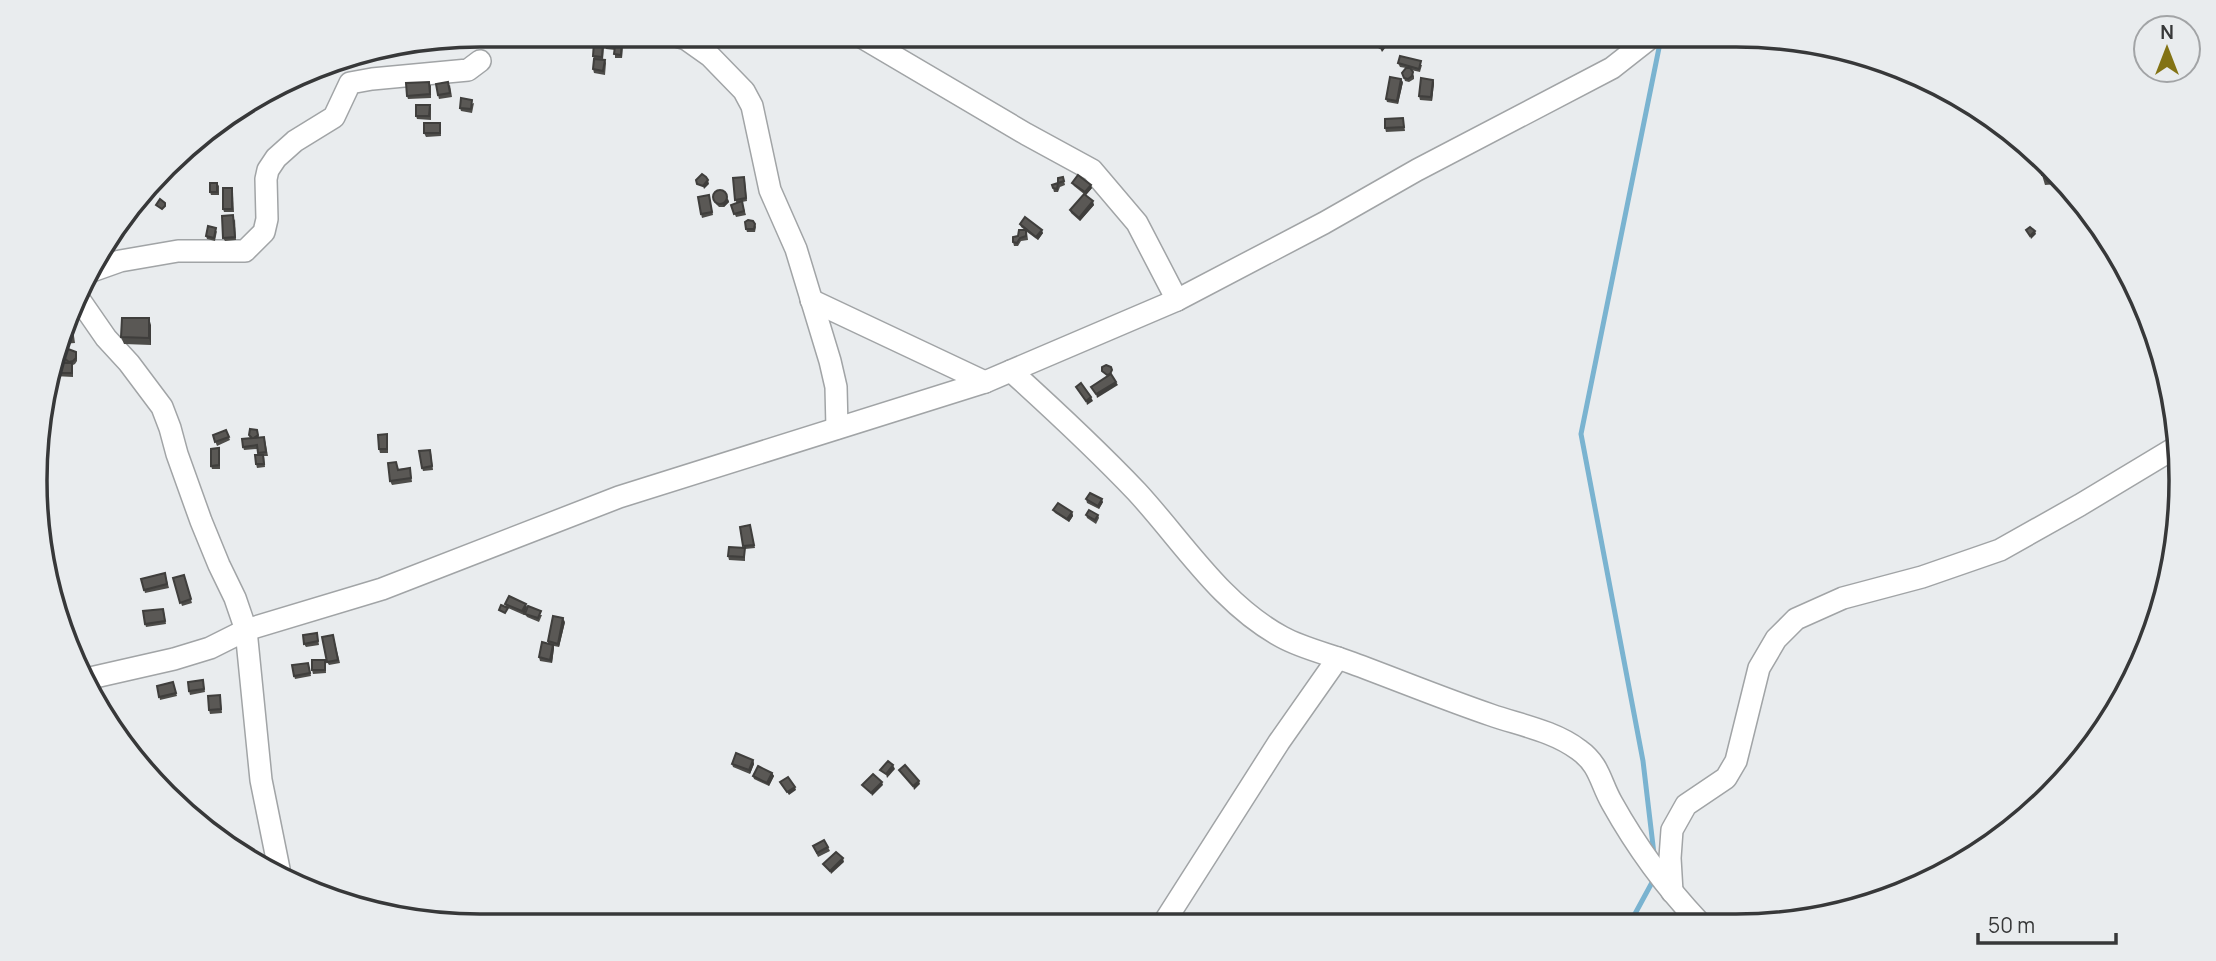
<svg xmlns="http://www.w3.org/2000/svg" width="2216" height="961" font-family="Manrope,sans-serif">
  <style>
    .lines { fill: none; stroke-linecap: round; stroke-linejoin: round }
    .stream { stroke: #7ab3d0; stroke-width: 5 }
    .minor-casing { stroke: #a1a4a6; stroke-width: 24 }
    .minor { stroke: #fff; stroke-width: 21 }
    .wall { fill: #4d4c49 }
    .shaded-wall { fill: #3f3e3c }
    .building { fill: #5a5855; stroke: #3f3e3c; stroke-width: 2 }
    .rim { fill: none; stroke: #373839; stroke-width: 3.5 }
  </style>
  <rect width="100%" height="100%" fill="#e9ecee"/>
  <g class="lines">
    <g class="stream">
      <path d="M1654 854 1643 761 1581 434 1661 38"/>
      <path d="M1630 923 1655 877"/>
    </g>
    <g class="minor-casing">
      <g id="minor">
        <path d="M673 35 686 39 710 56 744 91 752 106 770 190 796 249 830 361 836 387 837 428"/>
        <path d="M858 35 1026 134 1092 170 1137 223 1177 300"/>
        <path d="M89 272 120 261 178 251H245L264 232 267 219 266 179 268 170 276 158 295 141 334 117 350 83 372 79 468 70 480 61"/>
        <path d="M79 299 106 338 129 363 162 407 170 428 177 454 201 521 219 565 235 598 246 630 261 780 279 869"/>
        <path d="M811 300 985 382"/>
        <path d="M1011 371C1054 410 1097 450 1137 492 1183 542 1221 604 1282 637 1304 649 1329 654 1352 663 1398 680 1444 699 1491 715 1520 725 1554 731 1579 750 1600 765 1600 782 1612 803 1636 846 1665 886 1699 922"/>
        <path d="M86 679 174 659 210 648 246 630 382 589 619 497 985 382 1177 300 1324 223 1417 170 1612 68 1654 35"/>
        <path d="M1672 892 1670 858 1672 830 1686 805 1726 778 1736 761 1759 668 1776 639 1796 619 1843 598 1922 577 2000 550 2080 505 2178 446"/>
        <path d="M1163 924 1279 742 1338 658"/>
      </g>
    </g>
    <use href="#minor" class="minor"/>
  </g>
  <g class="wall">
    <path d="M622 37 623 40 622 58H615V50L606 49 605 46Z"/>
    <path d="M603 43 604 46 603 60H605L606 63 605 75 594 73 593 69 594 59 593 56Z"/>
    <path d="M1398 63 1422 65 1420 72 1411 70 1414 76V79L1409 82 1405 81 1402 73 1406 68 1400 67Z"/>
    <path d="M1433 80 1434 83 1432 101 1420 100 1419 96Z"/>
    <path d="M1403 82 1398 104 1387 102 1386 99Z"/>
    <path d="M431 85V98L408 99 407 96Z"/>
    <path d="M450 85 452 97 439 99 438 95Z"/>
    <path d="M474 103 472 113 461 111 460 108Z"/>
    <path d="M430 105 431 108V120L417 119 416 116Z"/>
    <path d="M1403 118 1405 131 1386 132 1385 128Z"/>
    <path d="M440 123 441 136 426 137 424 133Z"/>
    <path d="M2040 160 2058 184 2045 185 2042 175Z"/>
    <path d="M1063 177 1065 185 1060 187 1058 192H1054L1052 185 1058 183Z"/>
    <path d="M745 181 747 201 742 202 746 215 736 217 731 205 737 203 735 200Z"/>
    <path d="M217 183 219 186V195H211L210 192Z"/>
    <path d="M1072 183 1092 188 1086 195 1094 205 1080 221 1071 213 1070 210 1084 194 1074 186Z"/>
    <path d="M233 192 234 212H224L223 209Z"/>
    <path d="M725 192 729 202 724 207H719L716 204 713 196Z"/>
    <path d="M710 199 713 215 702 218 701 214Z"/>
    <path d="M235 219 236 240 225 241 223 238Z"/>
    <path d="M755 224 756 227 755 232H747L746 229Z"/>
    <path d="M1020 224 1043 233 1038 240 1027 232 1028 240 1021 241 1018 246H1014L1013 242 1018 236 1025 230 1021 227Z"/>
    <path d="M217 231 215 241 207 239 206 236Z"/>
    <path d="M70 322 73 329 75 343 62 344Z"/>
    <path d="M151 325V345L124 344 121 337Z"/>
    <path d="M77 355V361L75 364 73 365V377L54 376 53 373 67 363 65 362 64 358Z"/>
    <path d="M226 430 230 440 217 446 213 435Z"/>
    <path d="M257 430 259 437 265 440 268 456H264L265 467 257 468 256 464 258 455 257 449 244 450 243 447 250 438 249 435Z"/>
    <path d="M387 434 388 438V453H380L379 449Z"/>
    <path d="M219 448 220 452V469H212L211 466Z"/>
    <path d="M431 453 433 470 423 471 422 468Z"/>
    <path d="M396 462 398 469 410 468 412 482 392 485 390 481Z"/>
    <path d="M1086 499 1103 502 1099 509 1087 503Z"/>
    <path d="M1053 510 1072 512 1073 516 1069 522 1055 513Z"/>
    <path d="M1086 515H1098L1099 518 1096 524 1087 518Z"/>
    <path d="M750 525 755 548 745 549V561L729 560 728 556 744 548 740 527Z"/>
    <path d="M165 573 169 588 145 593 141 579Z"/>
    <path d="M184 575 192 603 182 606 173 578Z"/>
    <path d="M505 604 527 607 524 615 506 607Z"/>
    <path d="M164 612 166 624 146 627 145 624Z"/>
    <path d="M525 614 542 615 539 622 527 617Z"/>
    <path d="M565 622 559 647 554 646V648L552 663 540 661 539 657 548 644V641Z"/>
    <path d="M317 633 319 645 306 647 304 644Z"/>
    <path d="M333 635 340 663 329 665 327 662Z"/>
    <path d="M325 660 326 673 313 674 312 670Z"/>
    <path d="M309 666 311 676 295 679 294 676Z"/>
    <path d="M203 680 205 692 190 695 189 691Z"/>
    <path d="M173 682 177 696 160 700 157 686Z"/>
    <path d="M220 695 222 713 210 714 209 710Z"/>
    <path d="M753 760 754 764 750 774 733 767 732 764Z"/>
    <path d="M772 773 774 776 769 786 754 779 753 776Z"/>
    <path d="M813 846 828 847 830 851 818 857Z"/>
  </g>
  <g class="shaded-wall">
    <path d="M622 37 623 40 622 58 621 55Z"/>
    <path d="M1384 44 1386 47 1382 52 1380 48Z"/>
    <path d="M1401 79 1403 82 1398 104 1397 101Z"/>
    <path d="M1433 80 1434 83 1432 101 1431 97Z"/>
    <path d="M708 180 709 184 704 189 703 186Z"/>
    <path d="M1091 185 1092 188 1086 195 1085 192Z"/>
    <path d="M728 199 729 202 724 207 723 204Z"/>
    <path d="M1093 201 1094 205 1080 221 1079 218Z"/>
    <path d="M1042 230 1043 233 1038 240 1036 237Z"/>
    <path d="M2035 231 2036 234 2031 239 2030 236Z"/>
    <path d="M149 318 151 325V345L149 338Z"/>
    <path d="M1116 382 1118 385 1097 398 1096 394Z"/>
    <path d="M1091 397 1093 401 1087 405 1086 401Z"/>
    <path d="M1102 499 1103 502 1099 509 1098 506Z"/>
    <path d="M1072 512 1073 516 1069 522 1067 519Z"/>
    <path d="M526 604 527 607 524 615 522 611Z"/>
    <path d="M563 618 565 622 559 647 558 644Z"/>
    <path d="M553 645 554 648 552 663 550 660Z"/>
    <path d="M753 760 754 764 750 774 749 770Z"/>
    <path d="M893 765 895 769 887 778 886 774Z"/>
    <path d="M772 773 774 776 769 786 767 783Z"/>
    <path d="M919 781 920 784 914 790 913 786Z"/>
    <path d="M882 782 883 785 872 796 871 793Z"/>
    <path d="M795 787 796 790 789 795 787 792Z"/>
    <path d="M843 858 844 862 831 874 830 871Z"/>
  </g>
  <g class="building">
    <path d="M606 36 622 37 621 55 614 54 615 46H605Z"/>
    <path d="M1379 39 1383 41 1384 44 1380 48 1375 45Z"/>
    <path d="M594 42 603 43 602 57 593 56Z"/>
    <path d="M1400 56 1421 61 1419 69 1398 63Z"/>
    <path d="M594 59 605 60 603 71 593 69Z"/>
    <path d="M1406 68H1410L1413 72 1412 76 1408 79 1404 78 1402 73Z"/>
    <path d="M1390 77 1401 79 1397 101 1386 99Z"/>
    <path d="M1421 78 1433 80 1431 97 1419 96Z"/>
    <path d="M429 82 430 94 407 96 406 83Z"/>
    <path d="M448 82 450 93 438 95 436 84Z"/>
    <path d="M461 98 472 100 471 109 460 108Z"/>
    <path d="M416 105H430L429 116H416Z"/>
    <path d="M1403 118 1404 127 1385 128V119Z"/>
    <rect x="424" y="123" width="16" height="10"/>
    <path d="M2040 160 2051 174 2042 175Z"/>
    <path d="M702 174 706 177 708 180 703 186 697 184 696 180Z"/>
    <path d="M1078 175 1091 185 1085 192 1072 183Z"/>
    <path d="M744 177 746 198 735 200 733 178Z"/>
    <path d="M1063 177 1064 181 1058 183 1057 189 1053 188 1052 185 1058 183V178Z"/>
    <rect x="210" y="183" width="7" height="9"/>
    <rect x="223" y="188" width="9" height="21"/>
    <circle cx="720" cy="197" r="7"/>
    <path d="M1084 194 1093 201 1079 218 1070 210Z"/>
    <path d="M709 195 712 212 701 214 698 197Z"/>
    <path d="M160 199 165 203V206L162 209 156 205Z"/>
    <path d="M742 201 744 211 734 214 731 205Z"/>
    <path d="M233 215 235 237 223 238 222 216Z"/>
    <path d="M1025 217 1042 230 1036 237 1020 224Z"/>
    <path d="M748 220 753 221 755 224 754 229H746L745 222Z"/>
    <path d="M208 226 216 228 214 238 206 236Z"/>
    <path d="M2030 227 2035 231 2030 236 2026 230Z"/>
    <path d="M1019 230H1026V236L1020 238 1017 243 1013 242V237L1018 236Z"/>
    <path d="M122 318H149V338L121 337Z"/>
    <path d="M70 322 72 336H65Z"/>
    <path d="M68 349 76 352V358L73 361 69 362 64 358 63 354Z"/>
    <path d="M55 363H72V373H53V369Z"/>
    <path d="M1106 365 1111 367 1112 370 1110 374 1107 375 1102 371V367Z"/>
    <path d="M1111 374 1116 382 1096 394 1091 387Z"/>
    <path d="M1081 383 1091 397 1086 401 1076 387Z"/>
    <path d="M250 429 257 430 258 435 254 438 264 437 266 452 258 453 257 445 243 447 242 439 252 438 249 435Z"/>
    <path d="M226 430 229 437 215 442 213 435Z"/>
    <path d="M387 434V449H379L378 435Z"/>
    <path d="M219 448V465L211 466V449Z"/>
    <path d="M430 450 432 466 422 468 419 451Z"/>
    <path d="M255 455H263L264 464H256Z"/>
    <path d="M396 462 398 470 410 468 411 478 390 481 388 463Z"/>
    <path d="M1090 493 1102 499 1098 506 1086 499Z"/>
    <path d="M1058 503 1072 512 1067 519 1053 510Z"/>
    <path d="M1089 510 1098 515 1095 520 1086 515Z"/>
    <path d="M750 525 754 545 743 546 740 527Z"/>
    <path d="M729 547 745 548 744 557 728 556Z"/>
    <path d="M165 573 167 584 144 590 141 579Z"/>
    <path d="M184 575 191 599 180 603 173 578Z"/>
    <path d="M509 596 526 604 522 611 505 604Z"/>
    <path d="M501 605 508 608 505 613 499 610Z"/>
    <path d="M528 606 541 611 538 618 525 614Z"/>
    <path d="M163 609 165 621 145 624 143 611Z"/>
    <path d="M553 616 563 618 558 644 548 641Z"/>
    <path d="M317 633 318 641 304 644 303 635Z"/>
    <path d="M333 635 338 660 327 662 322 637Z"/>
    <path d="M542 642 553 645 550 660 539 657Z"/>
    <rect x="312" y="660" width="13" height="10"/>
    <path d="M308 663 310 673 294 676 292 665Z"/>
    <path d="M203 680 204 689 189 691 188 682Z"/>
    <path d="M173 682 176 693 159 697 157 686Z"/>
    <path d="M220 695 221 709 209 710 208 696Z"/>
    <path d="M736 753 753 760 749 770 732 764Z"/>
    <path d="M888 761 893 765 886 774 880 770Z"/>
    <path d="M905 765 919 781 913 786 899 770Z"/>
    <path d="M758 766 772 773 767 783 753 776Z"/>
    <path d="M873 774 882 782 871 793 862 785Z"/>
    <path d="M788 777 795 787 787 792 780 782Z"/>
    <path d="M824 840 828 847 817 853 813 846Z"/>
    <path d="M836 852 843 858 830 871 823 864Z"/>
  </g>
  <path d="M0 0H2216V961H0ZM480 47H1736A433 433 0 0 1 2169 480V481A433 433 0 0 1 1736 914H480A433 433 0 0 1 47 481V480A433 433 0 0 1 480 47Z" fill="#e9ecee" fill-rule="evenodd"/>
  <path class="rim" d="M480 47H1736A433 433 0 0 1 2169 480V481A433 433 0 0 1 1736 914H480A433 433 0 0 1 47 481V480A433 433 0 0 1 480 47Z"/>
  <g transform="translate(2167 49)"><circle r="33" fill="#e9ecee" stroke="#a2a4a6" stroke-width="2"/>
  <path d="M0-5L12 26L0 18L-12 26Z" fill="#837314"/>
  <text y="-10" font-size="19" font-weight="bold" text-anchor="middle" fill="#373839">N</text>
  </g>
  <path d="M1978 933v10h138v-10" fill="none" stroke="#373839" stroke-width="3.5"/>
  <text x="1988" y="933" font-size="21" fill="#373839" stroke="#e9ecee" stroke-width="5" paint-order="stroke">50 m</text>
</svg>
